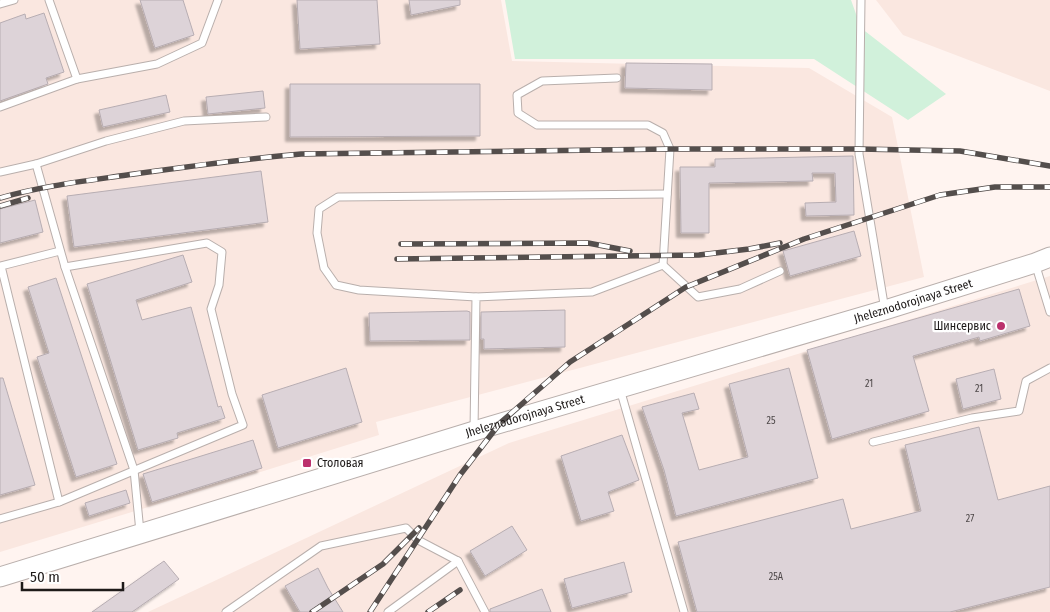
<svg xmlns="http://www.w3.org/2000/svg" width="1050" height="612" font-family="'Fira Sans Condensed',sans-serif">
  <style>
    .built { fill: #fae7e0 }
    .green { fill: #d1f1db }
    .building { fill: #ddd3d8; stroke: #b7adb2; filter: url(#shadow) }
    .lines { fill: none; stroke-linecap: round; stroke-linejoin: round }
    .lane-casing { stroke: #b9afac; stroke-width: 9 }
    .secondary-casing { stroke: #b9afac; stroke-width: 21 }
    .lane { stroke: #fff; stroke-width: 7 }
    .secondary { stroke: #fff; stroke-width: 19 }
    .rail-casing { stroke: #544e4c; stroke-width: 5.5 }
    .rail { stroke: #fff; stroke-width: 4; stroke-dasharray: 11; stroke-linecap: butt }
    .poi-dot { fill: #bb316d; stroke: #fff; stroke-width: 2 }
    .labels { text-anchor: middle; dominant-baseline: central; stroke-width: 4.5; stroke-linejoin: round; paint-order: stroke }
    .number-label { font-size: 10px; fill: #4e4849 }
    .street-label { font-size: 12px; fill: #1e1a19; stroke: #fff }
    .poi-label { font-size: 12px; fill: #1e1a19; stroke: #fff; text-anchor: end }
  </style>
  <defs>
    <filter id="shadow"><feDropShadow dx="-4.5" dy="4.5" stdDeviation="1" flood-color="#0004"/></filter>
  </defs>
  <rect width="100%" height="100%" fill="#fff4f0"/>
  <g class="built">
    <path d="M0 0H501L512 61 809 68 892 117 924 277 376 422 379 435 155 505 0 552Z"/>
    <path d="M876 0H1050V91L903 35Z"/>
    <path d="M1050 276V612H148L509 443Z"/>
  </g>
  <path class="green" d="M505 0H851L861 28 946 94 908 120 814 59H515Z"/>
  <g class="building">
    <path d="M140 0H183L194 35 155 48Z"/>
    <path d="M297 0H377L380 44 300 49Z"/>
    <path d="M409 0H460V5L411 15Z"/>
    <path d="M44 13 64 72 46 78 48 84 0 101V23L25 14 26 19Z"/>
    <path d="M626 63 712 64V90L625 88Z"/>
    <path d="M290 84H480V136L290 137Z"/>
    <path d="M263 91 265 108 208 114 206 97Z"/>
    <path d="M166 95 170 112 103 127 99 110Z"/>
    <path d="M853 156 854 215 806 216 805 203 836 202 835 173H812L813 181 709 183V233H681L680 167H715V159Z"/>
    <path d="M261 171 268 222 74 247 67 196Z"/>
    <path d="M35 200 43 232 0 243V209Z"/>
    <path d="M854 231 861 256 790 276 783 251Z"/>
    <path d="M183 255 192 282 136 300 142 320 191 307 218 407 221 406 225 418 177 433 178 438 138 450 87 284Z"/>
    <path d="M56 278 117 464 76 477 37 357 49 353 28 287Z"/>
    <path d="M1019 289 1030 326 980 341 979 337 913 356 929 411 832 439 807 350Z"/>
    <path d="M565 310V347L484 349V339H481V312Z"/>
    <path d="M467 311 470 312V340L370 341 369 313Z"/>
    <path d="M346 368 362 422 278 448 262 395Z"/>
    <path d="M789 368 818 478 676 516 664 470 642 407 694 393 699 409 682 413 699 470 748 457 729 384Z"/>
    <path d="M994 369 1001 399 963 409 956 379Z"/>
    <path d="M0 378H3L35 485 0 495Z"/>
    <path d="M979 427 998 500 1050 486V587L950 612H697L678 542 843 499 851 529 921 511 905 445Z"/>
    <path d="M622 435 639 480 608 492 614 511 581 521 561 456Z"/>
    <path d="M253 440 262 468 152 502 143 474Z"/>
    <path d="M126 490 130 503 89 516 85 503Z"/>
    <path d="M512 526 527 550 485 576 470 551Z"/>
    <path d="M164 561 179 579 132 612H92Z"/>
    <path d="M624 562 632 592 572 608 564 579Z"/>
    <path d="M318 568 328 588 343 612H300L285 586Z"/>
    <path d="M542 589 551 612H490V609Z"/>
  </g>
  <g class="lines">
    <g class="lane-casing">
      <g id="lane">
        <path d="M861 0 859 154 885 310"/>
        <path d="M0 4 14 0"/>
        <path d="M77 79 157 64 202 43 218 0"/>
        <path d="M0 107 77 79 49 0"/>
        <path d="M36 164 106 141 184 121 266 117"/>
        <path d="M0 172 36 164 65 267 134 470 140 532"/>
        <path d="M60 251 1 266 59 502 243 425 232 394 211 309 219 285 222 252 207 243 65 267"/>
        <path d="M1035 263 1050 312"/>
        <path d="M663 265 698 297 740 289 780 271"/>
        <path d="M476 297 359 290 336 285 324 268 317 233 319 209 338 197 667 194"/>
        <path d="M620 389 684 612"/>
        <path d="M474 430 476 297 592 292 663 265 670 149 663 133 648 125H537L518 113 517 95 542 81 617 78"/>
        <path d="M873 442 972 418 1019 411 1026 381 1050 368"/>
        <path d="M0 519 59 502"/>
        <path d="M226 612 321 546 406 528 418 540 458 561"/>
        <path d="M388 612 458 561 485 612"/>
      </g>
    </g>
    <g class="secondary-casing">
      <g id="secondary">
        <path id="s1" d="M0 577 474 431 885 310 1035 263 1050 257"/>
      </g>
    </g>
    <use href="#lane" class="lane"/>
    <use href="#secondary" class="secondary"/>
    <g class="rail-casing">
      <g id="rail">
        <path d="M0 198C41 186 85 181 127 175 185 167 242 159 301 154L670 149H859L960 151 1050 166"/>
        <path d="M0 206 28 198"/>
        <path d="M401 244 588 243 630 251"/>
        <path d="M397 259 699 255 749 249 780 243"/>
        <path d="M312 612 383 564 419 528"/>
        <path d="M370 612 460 475 500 423 570 362 686 287 804 239 940 195 995 187H1050"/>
        <path d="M428 612 460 590"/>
      </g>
    </g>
    <use href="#rail" class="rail"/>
  </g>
  <g class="poi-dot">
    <circle cx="1001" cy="326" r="5"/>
    <rect x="302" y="458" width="10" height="10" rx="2.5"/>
  </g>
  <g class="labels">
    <g class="number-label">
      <text x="869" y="384">21</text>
      <text x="979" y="389">21</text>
      <text x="771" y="421">25</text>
      <text x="970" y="519">27</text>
      <text x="776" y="577">25А</text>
    </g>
    <g class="street-label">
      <text stroke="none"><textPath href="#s1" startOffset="954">Jheleznodorojnaya Street</textPath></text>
      <text stroke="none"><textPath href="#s1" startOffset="549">Jheleznodorojnaya Street</textPath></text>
    </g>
    <g class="poi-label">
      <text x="991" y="326">Шинсервис</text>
      <text x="317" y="463" text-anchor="start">Столовая</text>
    </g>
  </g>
  <path d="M22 582v8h101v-8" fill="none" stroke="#1e1a19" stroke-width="2.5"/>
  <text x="30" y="582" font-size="15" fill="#1e1a19" stroke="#ffffff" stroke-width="4" paint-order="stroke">50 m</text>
</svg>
